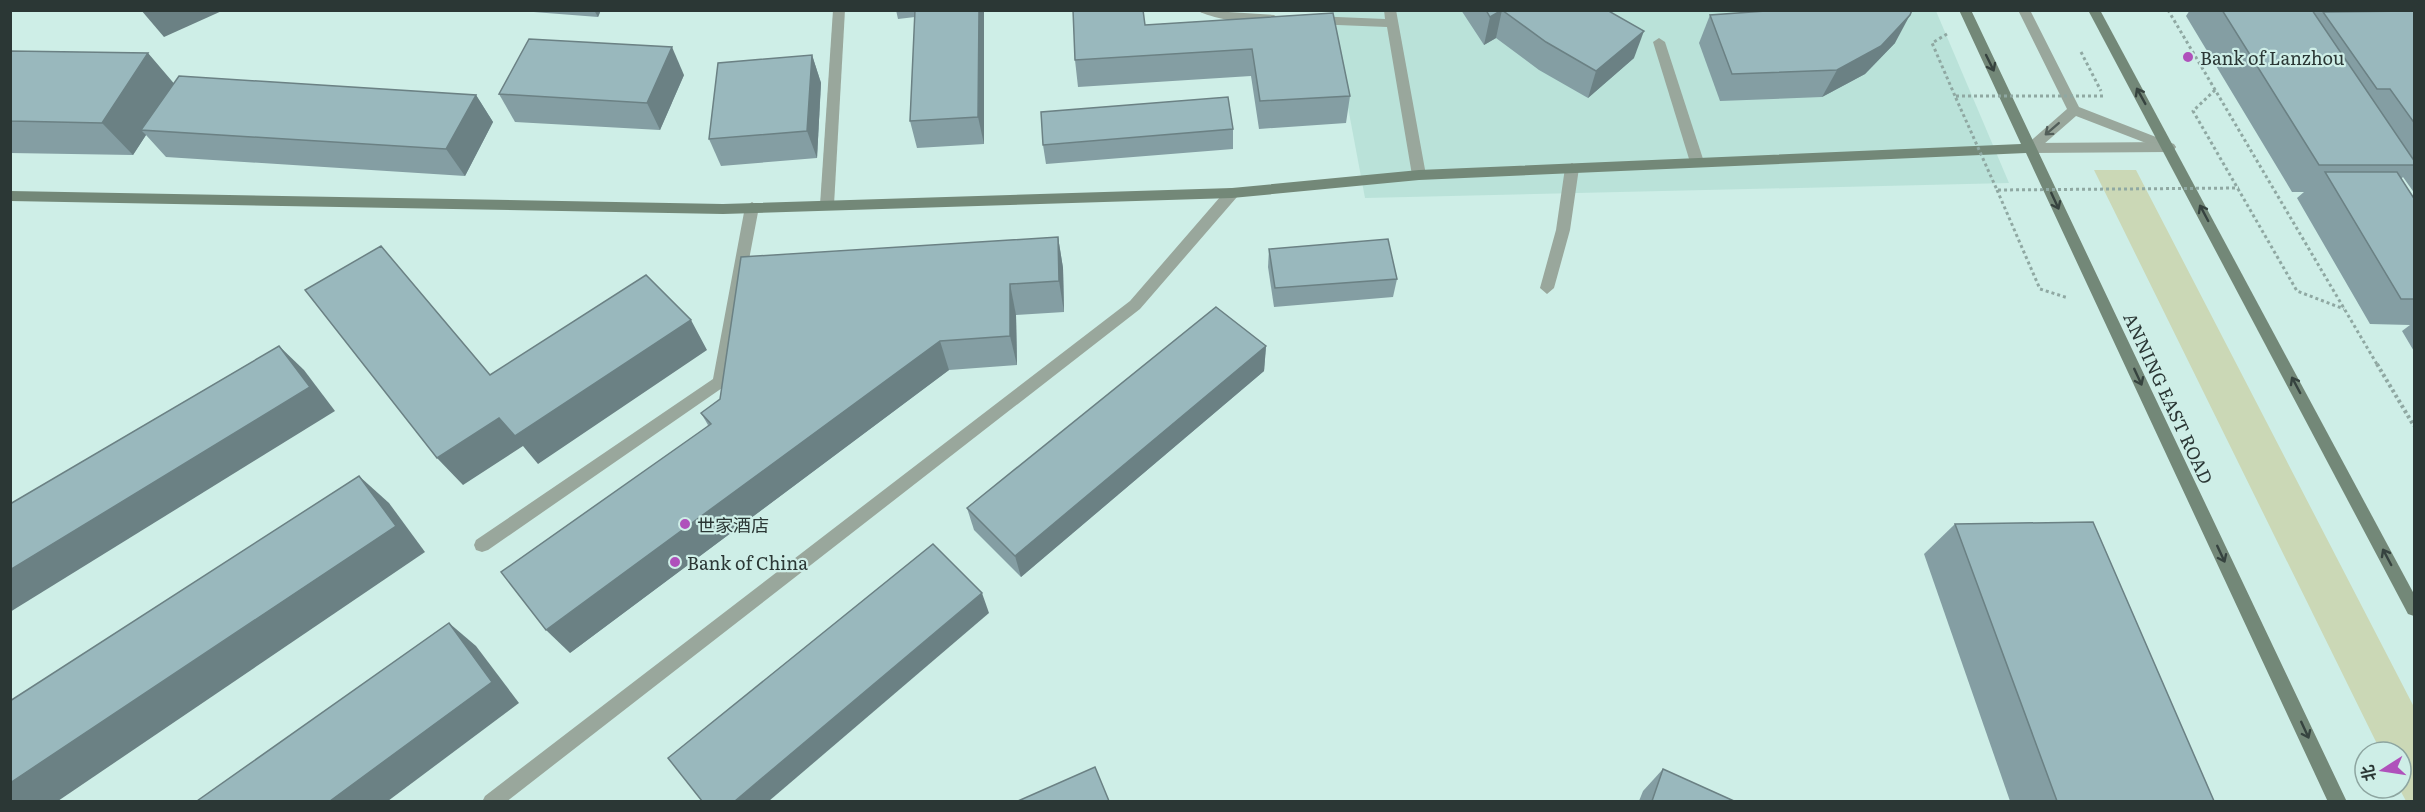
<svg xmlns="http://www.w3.org/2000/svg" width="2425" height="812" font-family="Literata,'Noto Sans SC',serif">
  <style>
    .built { fill: #bae2d9 }
    .green { fill: #cbd8b6 }
    .lines { fill: none; stroke-linecap: round; stroke-linejoin: round }
    .path-far1 { stroke: #8fa8a2; stroke-width: 3; stroke-dasharray: 3 3; stroke-linecap: butt }
    .path { stroke: #8fa8a2; stroke-width: 4; stroke-dasharray: 3 3; stroke-linecap: butt }
    .lane { fill: #99a79c; fill-rule: evenodd }
    .street { fill: #99a79c; fill-rule: evenodd }
    .secondary { fill: #738878; fill-rule: evenodd }
    .path-bridge { stroke: #8fa8a2; stroke-width: 3; stroke-dasharray: 3 3; stroke-linecap: butt }
    .wall { fill: #849ea3 }
    .shaded-wall { fill: #6b8184 }
    .building { fill: #99b8bd; stroke: #6b8184; stroke-width: 1.5 }
    .oneway { stroke: #36433f }
    .oneway2 { stroke: #525e59 }
    .poi-dot { fill: #af51bb; stroke: #ceeee7; stroke-width: 2 }
    .labels { text-anchor: middle; dominant-baseline: central; stroke-width: 4.5; stroke-linejoin: round; paint-order: stroke }
    .poi-label { font-size: 18px; fill: #2b3735; stroke: #ceeee7; text-anchor: start }
    .street-label { font-size: 18px; fill: #2b3735; stroke: #ceeee7 }
  </style>
  <rect width="100%" height="100%" fill="#ceeee7"/>
  <path class="built" d="M1330 11H1936L2009 183 1365 198Z"/>
  <path class="green" d="M2094 170H2136L2414 707V801H2406L2399 788 2401 752H2381Z"/>
  <g class="lines">
    <g class="path-far1">
      <path d="M2168 10 2378 366"/>
      <path d="M1947 34 1932 43 1955 96"/>
      <path d="M2081 52 2101 91"/>
      <path d="M2215 90 2193 111 2297 291 2344 309"/>
      <path d="M1997 190 2040 289 2068 298"/>
    </g>
    <path class="path" d="M2377 364 2414 426"/>
    <g class="lane">
      <path d="M833 10H845L834 205 827 210 820 205Z"/>
      <path d="M1197 10 1274 15 1280 19C1271 29 1208 19 1197 10Z"/>
      <path d="M1384 10H1396L1426 175 1419 180 1412 175 1387 27 1313 24 1307 20 1313 16 1385 19Z"/>
      <path d="M2018 10H2030L2079 107 2174 144 2176 147 2174 150H2164L2076 116 2036 151H2026L2024 148 2026 145 2067 109Z"/>
      <path d="M1572 163 1579 168 1570 230 1554 288 1547 294 1540 288 1556 230 1565 168Z"/>
      <path d="M752 202 759 207 725 386 488 550 482 552 476 550 474 545 476 540 713 379 745 207Z"/>
    </g>
    <g class="street">
      <path d="M1659 38 1665 42 1704 162 1702 165 1697 167 1690 162 1653 42Z"/>
      <path d="M2169 142 2176 147 2169 152 2031 153 2024 148 2031 143Z"/>
      <path d="M1232 188 1237 189 1239 193 1237 197 1140 309 506 802H482L485 796 1130 301 1227 189Z"/>
    </g>
    <g class="secondary">
      <path d="M1959 10H1971L2347 802H2328L2026 153 1419 180 1232 198 723 214 10 201V191L723 204 1232 188 1419 170 2021 144Z"/>
      <path d="M2088 10H2100L2414 594V616L2408 614Z"/>
    </g>
    <path class="path-bridge" d="M2103 96H1955L1997 190 2239 188"/>
  </g>
  <g class="wall">
    <path d="M507 10H601L598 17Z"/>
    <path d="M896 10H984V144L917 148 910 121 915 17 898 19Z"/>
    <path d="M1461 10H1607L1634 58 1588 98 1539 70 1496 38 1484 45Z"/>
    <path d="M2190 10H2391L2390 11H2415V194L2403 177 2401 179 2415 200V353L2402 331 2410 325 2370 324 2297 198 2304 192H2292L2186 16Z"/>
    <path d="M1333 13 1350 96 1346 123 1259 129 1251 76 1078 87 1075 60 1145 25Z"/>
    <path d="M1710 15 1895 43 1865 74 1822 97 1720 101 1699 43Z"/>
    <path d="M10 51 174 83 476 95 493 122 465 176 166 157 146 135 133 155 10 153Z"/>
    <path d="M812 55 821 83 817 158 721 166 709 139Z"/>
    <path d="M684 75 660 130 515 122 499 94Z"/>
    <path d="M1233 129V149L1046 164 1043 145Z"/>
    <path d="M1058 237 1063 268 1064 312 1016 315 1017 365 949 370 570 653 708 425 701 413Z"/>
    <path d="M1269 249 1397 279 1393 297 1274 307 1268 267Z"/>
    <path d="M1266 346 1264 371 1021 577 974 530 967 508Z"/>
    <path d="M1955 524 2214 801H2010L1924 554Z"/>
    <path d="M1663 769 1734 801H1639L1643 791Z"/>
  </g>
  <g class="shaded-wall">
    <path d="M141 10H224L164 37Z"/>
    <path d="M594 10H601L598 17Z"/>
    <path d="M979 10H984V144L978 117Z"/>
    <path d="M1502 10 1496 38 1484 45 1490 17Z"/>
    <path d="M1910 15 1895 43 1865 74 1822 97 1837 70Z"/>
    <path d="M1644 31 1634 58 1588 98 1596 71Z"/>
    <path d="M672 47 684 75 660 130 647 103Z"/>
    <path d="M148 53 177 87 141 130 146 135 133 155 102 123Z"/>
    <path d="M812 55 821 83 817 158 807 131Z"/>
    <path d="M476 95 493 122 465 176 446 149Z"/>
    <path d="M1058 237 1063 268 1064 312 1059 281Z"/>
    <path d="M1010 284 1016 315 1017 365 1010 336Z"/>
    <path d="M691 320 707 350 538 464 523 446 463 485 437 458 499 418Z"/>
    <path d="M940 341 949 370 570 653 546 630Z"/>
    <path d="M279 346 304 370 335 411 10 612V570Z"/>
    <path d="M1266 346 1264 371 1021 577 1015 556Z"/>
    <path d="M359 476 389 503 425 552 58 801H10V783Z"/>
    <path d="M982 593 989 613 769 801H735Z"/>
    <path d="M449 623 476 646 519 703 388 801H330Z"/>
  </g>
  <g class="building">
    <path d="M915 10H979L978 117 910 121Z"/>
    <path d="M1073 10H1143L1145 25 1333 13 1350 96 1260 101 1252 49 1075 60Z"/>
    <path d="M1486 10H1502L1490 17Z"/>
    <path d="M1502 10H1607L1644 31 1596 71 1546 42Z"/>
    <path d="M1780 10H1912L1910 15 1881 46 1837 70 1732 74 1710 15Z"/>
    <path d="M2222 10H2312L2415 162V165H2319Z"/>
    <path d="M2415 11V124L2390 89H2377L2323 12Z"/>
    <path d="M529 39 672 47 647 103 499 94Z"/>
    <path d="M10 51 148 53 102 123 10 121Z"/>
    <path d="M812 55 807 131 709 139 718 63Z"/>
    <path d="M179 76 476 95 446 149 141 130Z"/>
    <path d="M1228 97 1233 129 1043 145 1041 112Z"/>
    <path d="M2325 172H2397L2415 200V299H2401Z"/>
    <path d="M1058 237 1059 281 1010 284V336L940 341 546 630 501 572 711 424 701 413 720 399 741 257Z"/>
    <path d="M1388 239 1397 279 1275 288 1269 249Z"/>
    <path d="M381 246 490 375 646 275 691 320 515 436 499 418 437 458 305 290Z"/>
    <path d="M1216 307 1266 346 1015 556 967 508Z"/>
    <path d="M279 346 310 387 10 570V504Z"/>
    <path d="M359 476 396 526 10 783V701Z"/>
    <path d="M2093 522 2214 801H2057L1955 524Z"/>
    <path d="M933 544 982 593 735 801H702L668 758Z"/>
    <path d="M449 623 492 682 330 801H197Z"/>
    <path d="M1095 767 1109 801H1018Z"/>
    <path d="M1663 769 1734 801H1652Z"/>
  </g>
  <defs><path id="oneway-shaft" d="M-6 0H5M1.5-3L5.5 0L1.5 3" fill="none" stroke-width="1.6" stroke-linecap="round" stroke-linejoin="round" transform="scale(1.5)"/></defs>
  <g class="oneway">
    <use href="#oneway-shaft" transform="translate(1990 63) rotate(64)"/>
    <use href="#oneway-shaft" transform="translate(2141 96) rotate(-119)"/>
    <use href="#oneway-shaft" transform="translate(2055 201) rotate(65)"/>
    <use href="#oneway-shaft" transform="translate(2204 213) rotate(-118)"/>
    <use href="#oneway-shaft" transform="translate(2138 377) rotate(65)"/>
    <use href="#oneway-shaft" transform="translate(2296 385) rotate(-118)"/>
    <use href="#oneway-shaft" transform="translate(2221 554) rotate(65)"/>
    <use href="#oneway-shaft" transform="translate(2387 557) rotate(-118)"/>
    <use href="#oneway-shaft" transform="translate(2305 730) rotate(65)"/>
  </g>
  <use class="oneway2" href="#oneway-shaft" transform="translate(2052 129) rotate(139)"/>
  <g class="poi-dot">
    <circle cx="2188" cy="57" r="6"/>
    <circle cx="685" cy="524" r="6"/>
    <circle cx="675" cy="562" r="6"/>
  </g>
  <g class="labels">
    <g class="poi-label">
      <text x="2200" y="57">Bank of Lanzhou</text>
      <text x="697" y="524">世家酒店</text>
      <text x="687" y="562">Bank of China</text>
    </g>
    <g class="street-label">
      <text transform="translate(2169 398) rotate(65)">ANNING EAST ROAD</text>
    </g>
  </g>
  <rect width="2425" height="812" fill="none" stroke="#2b3735" stroke-width="24"/>
  <g transform="translate(2383 770) rotate(258)"><circle r="28" fill="#ceeee7" stroke="#8da5a0" stroke-width="1.5"/>
  <path d="M0-4.5L10 22L0 15L-10 22Z" fill="#af51bb"/>
  <text y="-9" font-size="16" font-weight="bold" text-anchor="middle" fill="#2b3735">北</text>
  </g>
</svg>
